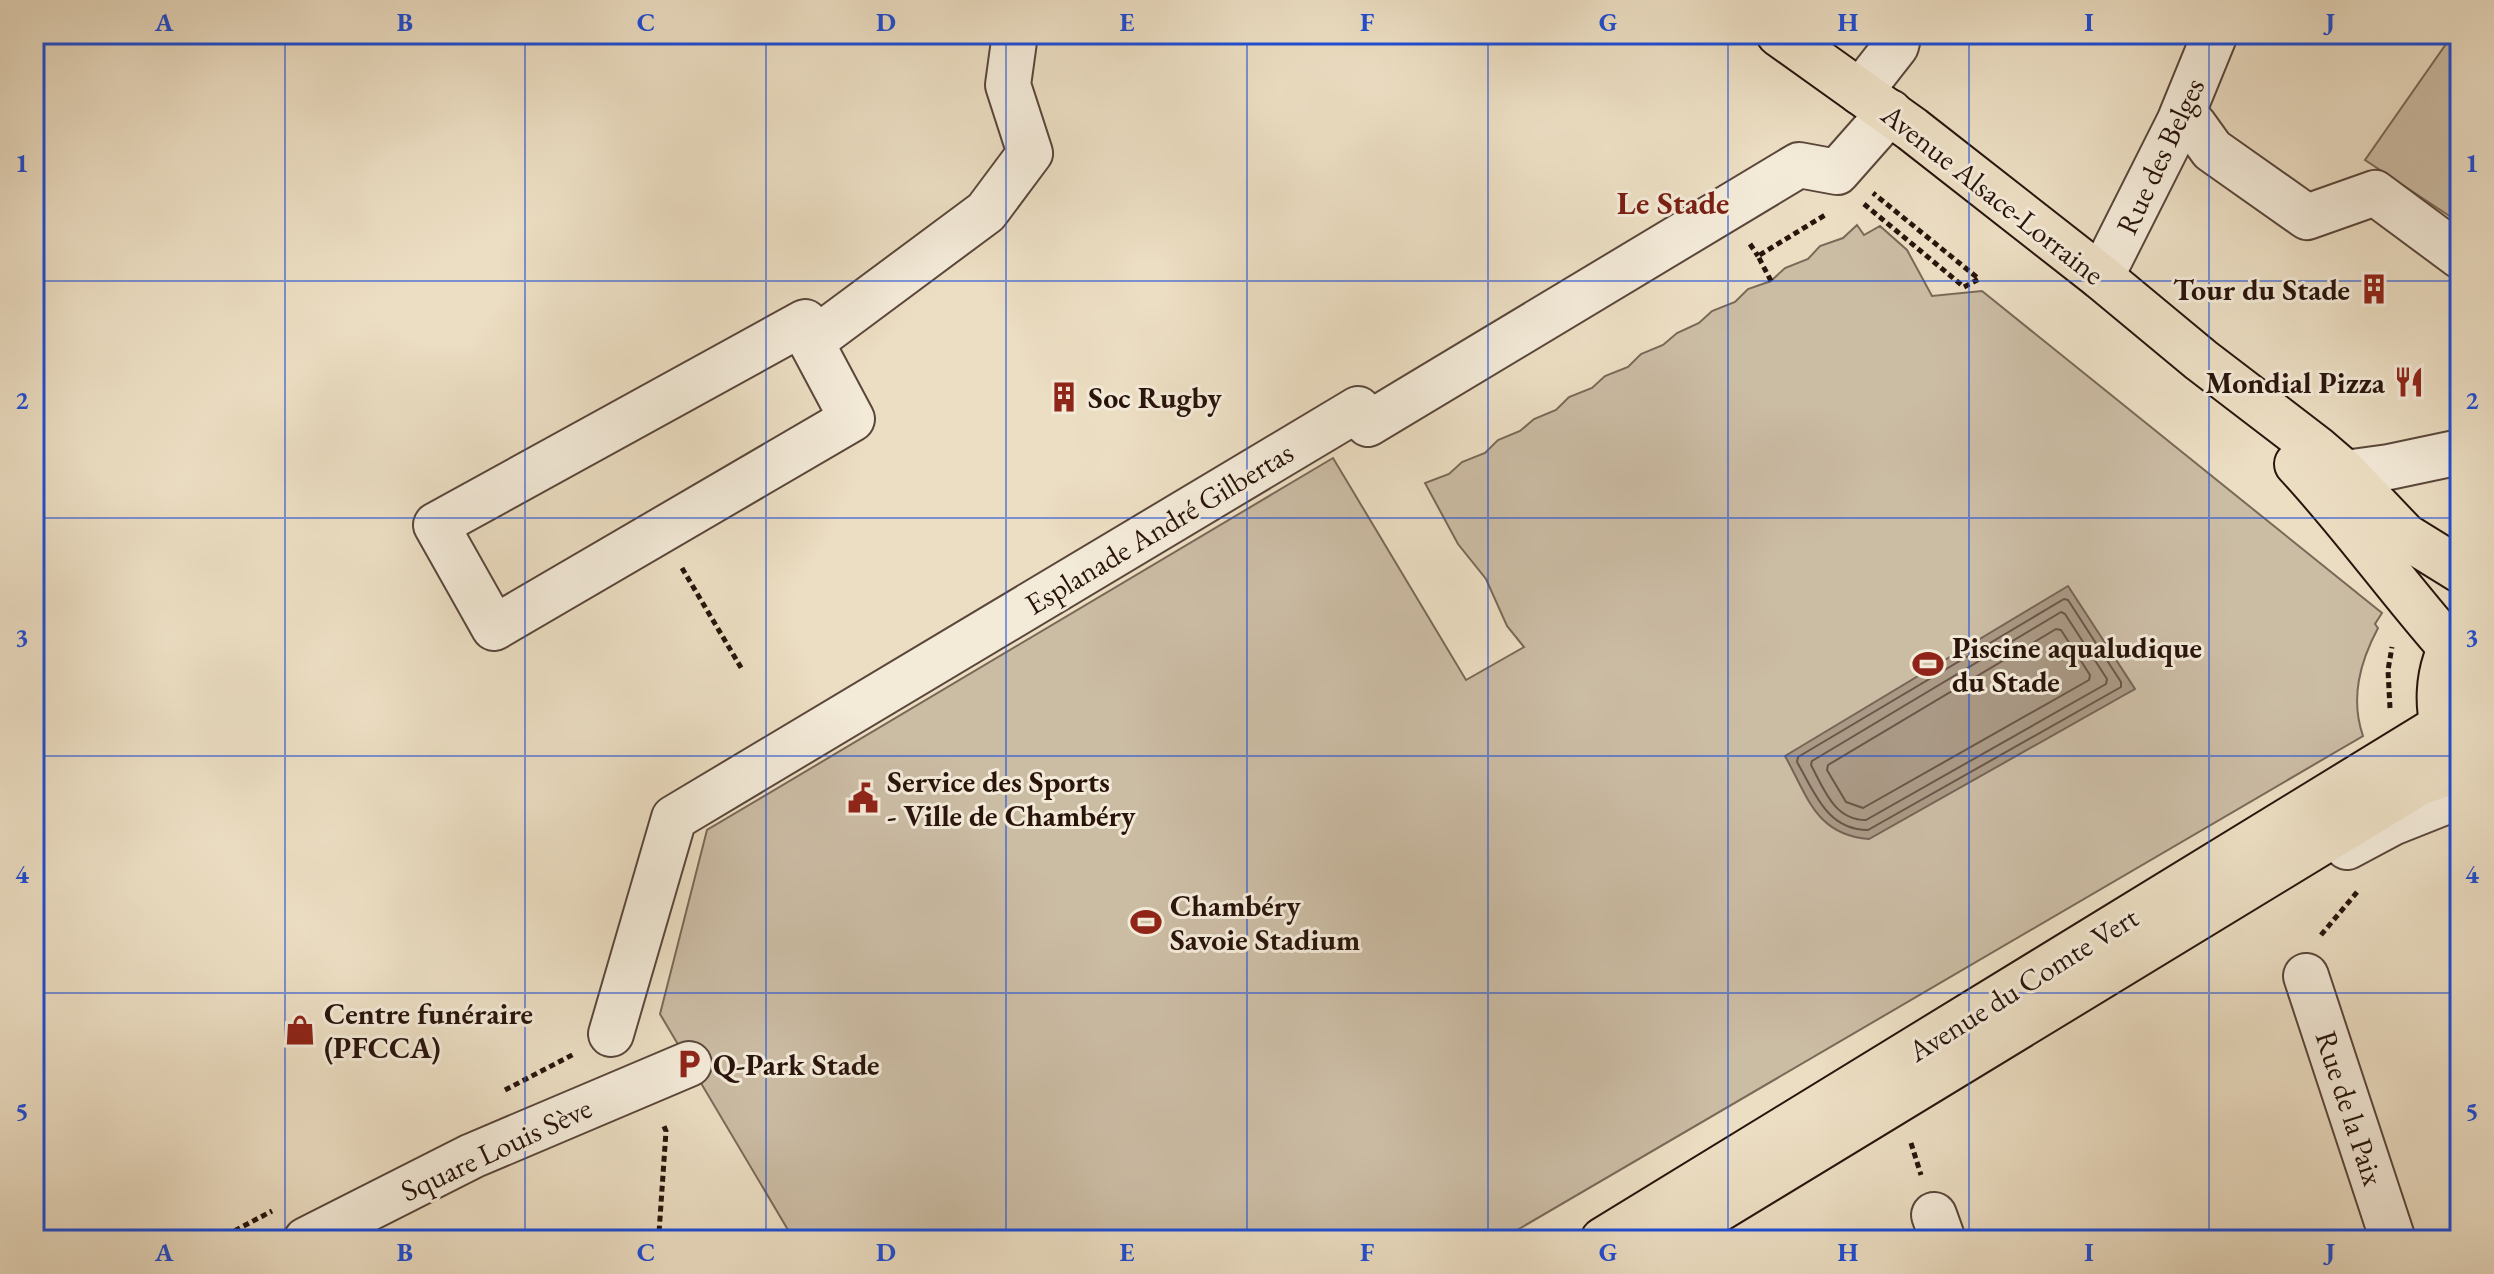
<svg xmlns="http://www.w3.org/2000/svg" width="2494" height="1274" font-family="'EB Garamond',serif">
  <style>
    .green { fill: #cbbca4; stroke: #7a6858; stroke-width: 2 }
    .water { fill: #aa9985; stroke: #766455; stroke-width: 2 }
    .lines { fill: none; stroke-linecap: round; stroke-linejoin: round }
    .shore { stroke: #6a5648; stroke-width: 2 }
    .minor-casing { stroke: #5a463a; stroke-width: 48 }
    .major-casing { stroke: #29140c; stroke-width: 48 }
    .path { stroke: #29140c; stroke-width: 5; stroke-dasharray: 6 4; stroke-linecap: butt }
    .minor { stroke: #f3ead8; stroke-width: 44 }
    .major { stroke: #ecdec3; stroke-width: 44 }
    .grid { fill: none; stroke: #1d4ed8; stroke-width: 2; stroke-opacity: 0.55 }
    .labels { text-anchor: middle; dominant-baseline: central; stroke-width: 6; stroke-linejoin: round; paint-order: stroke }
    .street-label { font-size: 30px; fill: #29140c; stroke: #f3ead8 }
    .poi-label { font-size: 30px; font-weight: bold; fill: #29140c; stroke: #f3ead8; text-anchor: start }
    .neighbourhood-label { font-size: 32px; font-weight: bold; fill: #7a1f14; stroke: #f3ead8 }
    .neatline { fill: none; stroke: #1d4ed8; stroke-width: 3 }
    .grid-label { font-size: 26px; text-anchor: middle; font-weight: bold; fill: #1d4ed8 }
  </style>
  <rect width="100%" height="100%" fill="#ecdec3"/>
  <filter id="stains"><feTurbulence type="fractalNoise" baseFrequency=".0025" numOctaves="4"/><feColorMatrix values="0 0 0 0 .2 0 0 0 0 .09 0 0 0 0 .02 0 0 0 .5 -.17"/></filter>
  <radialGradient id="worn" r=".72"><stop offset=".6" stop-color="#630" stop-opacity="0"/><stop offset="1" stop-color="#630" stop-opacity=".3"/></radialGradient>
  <g class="green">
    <path d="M2453 34H2460V223L2365 160Z"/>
    <path d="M1857 225 1864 235 1880 226 1907 250 1932 296 1982 291 2382 613 2375 624 2378 628C2360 662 2350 698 2363 736L1500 1240H794L660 1014 707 830 1333 458 1466 680 1524 647 1507 626 1486 579 1458 544 1425 483 1449 474 1462 462 1485 453 1498 440 1520 431 1534 419 1556 410 1569 397 1592 388 1605 376 1628 367 1641 354 1663 345 1677 333 1699 323 1712 311 1735 302 1748 289 1771 281 1785 268 1808 259 1820 246 1843 238Z"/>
  </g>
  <path class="water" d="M2068 586 2135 689 1869 839C1816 835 1808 797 1785 756Z"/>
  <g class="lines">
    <g class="shore">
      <path d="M2064 599 2068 600 2121 682V687L1868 830C1827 830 1815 793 1797 762L1798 757Z"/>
      <path d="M2061 612 2065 614 2107 679 2106 684 1866 820C1834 820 1824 789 1811 765L1812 761Z"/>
      <path d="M2056 629 2061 630 2090 675 2089 680 1863 808 1846 802 1827 770 1828 765Z"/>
    </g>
    <g class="minor-casing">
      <g id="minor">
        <path d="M1860 92 1896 46 1899 34"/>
        <path d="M2194 125 2212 150 2307 217 2375 193 2460 256"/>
        <path d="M2101 277 2179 122 2215 34"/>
        <path d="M805 322 811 342 852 419 494 628 436 525Z"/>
        <path d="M811 342 986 212 1030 153 1008 85 1015 34"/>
        <path d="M2345 473 2389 467 2460 452"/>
        <path d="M2347 847 2392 823 2460 796"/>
        <path d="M2306 976 2393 1240"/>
        <path d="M611 1034 674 818 1358 409 1368 424 1799 165 1837 172 1890 112"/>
        <path d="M1934 1215 1943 1240"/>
        <path d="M306 1240 472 1156 689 1064"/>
      </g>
    </g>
    <g class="major-casing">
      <g id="major">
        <path d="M1779 34 1912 129 2101 277 2201 360 2316 448 2345 473 2405 536 2460 570"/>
        <path d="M2297 464C2351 522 2397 587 2450 647"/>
        <path d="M2454 754C2433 715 2435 668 2460 632"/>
        <path d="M1603 1240 2442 726"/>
        <path d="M1668 1240 2419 783 2460 769"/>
      </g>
    </g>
    <g class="path">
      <path d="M2425 42 2460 36"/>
      <path d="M1864 204 1964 287 1979 279 1873 193"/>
      <path d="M1750 244 1758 256"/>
      <path d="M1771 281 1758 256 1825 215"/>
      <path d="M682 568 743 671"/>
      <path d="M2390 708 2388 670 2392 647"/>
      <path d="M2321 935 2358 891"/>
      <path d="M505 1090 574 1054"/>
      <path d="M1911 1143 1921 1175"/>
      <path d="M217 1240 272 1211"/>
      <path d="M654 1240 659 1233 666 1131 663 1124"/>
    </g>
    <use href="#minor" class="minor"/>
    <use href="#major" class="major"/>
  </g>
  <path class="grid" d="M285 34V1240M525 34V1240M766 34V1240M1006 34V1240M1247 34V1240M1488 34V1240M1728 34V1240M1969 34V1240M2209 34V1240M34 281H2460M34 518H2460M34 756H2460M34 993H2460"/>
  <defs>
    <g id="building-bare" transform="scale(2.4)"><path d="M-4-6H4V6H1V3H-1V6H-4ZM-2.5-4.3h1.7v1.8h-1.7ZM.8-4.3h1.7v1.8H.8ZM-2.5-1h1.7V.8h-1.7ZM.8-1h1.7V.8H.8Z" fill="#8f2418" stroke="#f3ead8" stroke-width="2.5" paint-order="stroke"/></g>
    <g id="restaurant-bare" transform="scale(2.4)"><path d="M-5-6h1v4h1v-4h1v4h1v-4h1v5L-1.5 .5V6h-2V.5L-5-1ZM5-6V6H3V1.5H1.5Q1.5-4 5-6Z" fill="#8f2418" stroke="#f3ead8" stroke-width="2.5" paint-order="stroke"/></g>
    <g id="stadium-bare" transform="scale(2.4)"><path d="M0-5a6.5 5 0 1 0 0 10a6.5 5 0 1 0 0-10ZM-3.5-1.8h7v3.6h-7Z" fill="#8f2418" stroke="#f3ead8" stroke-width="2.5" paint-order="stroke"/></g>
    <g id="civic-bare" transform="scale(2.4)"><path d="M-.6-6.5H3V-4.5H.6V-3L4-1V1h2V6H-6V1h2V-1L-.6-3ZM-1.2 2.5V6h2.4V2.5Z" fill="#8f2418" stroke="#f3ead8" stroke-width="2.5" paint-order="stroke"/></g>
    <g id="shop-bare" transform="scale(2.4)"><path d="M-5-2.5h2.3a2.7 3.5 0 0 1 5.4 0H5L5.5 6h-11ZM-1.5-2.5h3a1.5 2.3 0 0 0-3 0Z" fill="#8f2418" stroke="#f3ead8" stroke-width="2.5" paint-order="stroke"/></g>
    <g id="parking-bare" transform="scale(2.4)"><path d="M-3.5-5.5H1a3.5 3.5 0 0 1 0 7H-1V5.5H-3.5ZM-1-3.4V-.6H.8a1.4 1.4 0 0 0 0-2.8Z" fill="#8f2418" stroke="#f3ead8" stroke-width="2.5" paint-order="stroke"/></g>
  </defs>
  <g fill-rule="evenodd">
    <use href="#building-bare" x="2374" y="289"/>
    <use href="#restaurant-bare" x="2409" y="382"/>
    <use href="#building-bare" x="1064" y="397"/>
    <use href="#stadium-bare" x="1928" y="664"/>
    <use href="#civic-bare" x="863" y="798"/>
    <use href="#stadium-bare" x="1146" y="922"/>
    <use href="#shop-bare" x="300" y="1030"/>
    <use href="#parking-bare" x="689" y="1064"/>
  </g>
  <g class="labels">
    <g class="street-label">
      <text transform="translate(2160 156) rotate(-65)">Rue des Belges</text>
      <text transform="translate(1993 194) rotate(38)">Avenue Alsace-Lorraine</text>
      <text transform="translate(1159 528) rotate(-31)">Esplanade André Gilbertas</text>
      <text transform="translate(2023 984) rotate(-32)">Avenue du Comte Vert</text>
      <text transform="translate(2350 1108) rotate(72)">Rue de la Paix</text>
      <text transform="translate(496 1149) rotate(-25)">Square Louis Sève</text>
    </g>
    <g class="poi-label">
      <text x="2350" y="289" text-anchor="end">Tour du Stade</text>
      <text x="2385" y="382" text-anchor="end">Mondial Pizza</text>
      <text x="1088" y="397">Soc Rugby</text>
      <text x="1952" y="647">Piscine aqualudique<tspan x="1952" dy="34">du Stade</tspan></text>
      <text x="887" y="781">Service des Sports<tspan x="887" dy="34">- Ville de Chambéry</tspan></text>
      <text x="1170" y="905">Chambéry<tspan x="1170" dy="34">Savoie Stadium</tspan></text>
      <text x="324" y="1013">Centre funéraire<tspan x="324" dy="34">(PFCCA)</tspan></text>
      <text x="713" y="1064">Q-Park Stade</text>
    </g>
    <g class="neighbourhood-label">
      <text x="1673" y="203">Le Stade</text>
    </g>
  </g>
  <rect width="2494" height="1274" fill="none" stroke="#ecdec3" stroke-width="88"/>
  <rect x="44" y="44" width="2406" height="1186" class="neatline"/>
  <g class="grid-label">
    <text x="164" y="31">A</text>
    <text x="405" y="31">B</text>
    <text x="646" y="31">C</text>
    <text x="886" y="31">D</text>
    <text x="1127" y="31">E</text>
    <text x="1367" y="31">F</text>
    <text x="1608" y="31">G</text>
    <text x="1848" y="31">H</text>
    <text x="2089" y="31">I</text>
    <text x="2330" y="31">J</text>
    <text x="22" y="172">1</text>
    <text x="2472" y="172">1</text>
    <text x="22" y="409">2</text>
    <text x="2472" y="409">2</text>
    <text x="22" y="646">3</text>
    <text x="2472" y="646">3</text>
    <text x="22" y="883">4</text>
    <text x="2472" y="883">4</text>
    <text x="22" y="1120">5</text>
    <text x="2472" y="1120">5</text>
    <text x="164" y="1261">A</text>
    <text x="405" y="1261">B</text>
    <text x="646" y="1261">C</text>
    <text x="886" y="1261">D</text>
    <text x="1127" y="1261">E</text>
    <text x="1367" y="1261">F</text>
    <text x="1608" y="1261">G</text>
    <text x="1848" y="1261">H</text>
    <text x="2089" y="1261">I</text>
    <text x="2330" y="1261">J</text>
  </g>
  <rect width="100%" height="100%" filter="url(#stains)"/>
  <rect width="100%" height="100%" fill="url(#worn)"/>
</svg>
